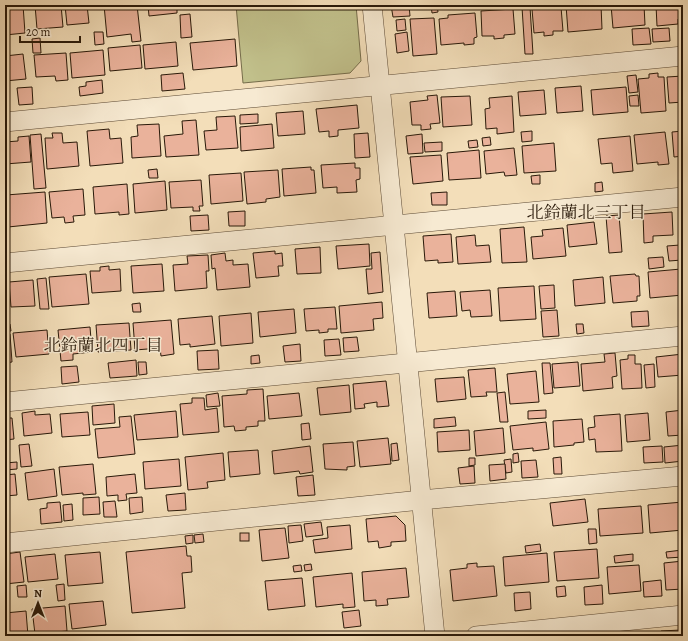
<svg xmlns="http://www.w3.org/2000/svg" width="688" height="641" font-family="Alegreya,'Noto Serif JP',serif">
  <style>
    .green { fill: #c1c08b; stroke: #756c4a }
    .building { fill: #eab29b; stroke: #291909 }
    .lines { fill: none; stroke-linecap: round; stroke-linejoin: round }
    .minor-casing { stroke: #5c4a35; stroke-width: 20 }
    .minor { stroke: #f7ead2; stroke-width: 19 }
    .labels { text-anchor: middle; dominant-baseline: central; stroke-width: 3; stroke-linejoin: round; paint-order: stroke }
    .neighbourhood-label { font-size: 17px; fill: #291909; stroke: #f7ead2 }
  </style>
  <rect width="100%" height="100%" fill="#f3deb9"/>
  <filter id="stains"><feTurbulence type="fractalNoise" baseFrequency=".005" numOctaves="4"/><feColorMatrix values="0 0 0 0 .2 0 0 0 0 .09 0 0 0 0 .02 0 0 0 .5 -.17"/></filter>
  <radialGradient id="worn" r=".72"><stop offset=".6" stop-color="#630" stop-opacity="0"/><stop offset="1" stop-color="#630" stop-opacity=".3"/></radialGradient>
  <path class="green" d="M236 5H356L361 61 350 73 243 83Z"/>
  <g class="building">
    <path d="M23 5 25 33 5 35V6Z"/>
    <path d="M35 5H61L63 27 37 29Z"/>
    <path d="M65 5H87L89 23 67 25Z"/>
    <path d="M104 5H137L141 41 132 42 131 34 107 37Z"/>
    <path d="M148 5H177V13L149 16Z"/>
    <path d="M391 5H409L410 16 393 17Z"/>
    <path d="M431 5H437L438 12 432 13Z"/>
    <path d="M566 5H601L602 29 568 32Z"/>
    <path d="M611 5H644L645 25 613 28Z"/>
    <path d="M656 5H683V18L678 19V24L657 26Z"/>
    <path d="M522 7H530L533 54H525Z"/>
    <path d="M561 7 563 31H553V35L544 36V32L534 33 532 9Z"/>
    <path d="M513 9 515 34 504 35V38L494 39V36H482L481 11Z"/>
    <path d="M475 13 477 37 474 38V44L464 45V43L441 45 439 19 448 18V15Z"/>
    <path d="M190 14 192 37 181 38 180 15Z"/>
    <path d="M434 18 437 54 413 56 410 19Z"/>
    <path d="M405 19 406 30 397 31 396 20Z"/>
    <path d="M649 28 651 44 633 45 632 29Z"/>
    <path d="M669 28 670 41 653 42 652 29Z"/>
    <path d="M94 32H103L104 44 95 45Z"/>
    <path d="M407 32 409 51 397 53 395 34Z"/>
    <path d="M40 38 41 53H33L32 39Z"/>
    <path d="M235 39 237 66 193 70 190 43Z"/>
    <path d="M176 42 178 66 145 69 143 45Z"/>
    <path d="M140 45 142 68 110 71 108 48Z"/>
    <path d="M103 50 105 75 72 78 70 53Z"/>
    <path d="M66 53 68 80 56 81 55 76 36 77 34 55Z"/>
    <path d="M23 54 26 79 5 81V56Z"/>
    <path d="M183 73 185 89 162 91 161 75Z"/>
    <path d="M658 73V77H664L666 111 641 113 638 79 649 78V74Z"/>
    <path d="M636 75 638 92 629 93 627 76Z"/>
    <path d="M683 76V102L669 103 667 77Z"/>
    <path d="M102 80 103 93 80 96 79 87 86 86V82Z"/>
    <path d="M581 86 583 111 557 113 555 88Z"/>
    <path d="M32 87 33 104 19 105 17 88Z"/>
    <path d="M626 87 628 112 593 115 591 90Z"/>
    <path d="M544 90 546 114 520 116 518 92Z"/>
    <path d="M437 95 440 123 430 124 431 129 421 130V125H412L410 102 428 100 427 96Z"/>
    <path d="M638 95 639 106H630L629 96Z"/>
    <path d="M470 96 472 125 443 127 441 97Z"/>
    <path d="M512 96 514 132 497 134V128L486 129 485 109 490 108 489 98Z"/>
    <path d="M357 105 359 128 338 130V136L329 137V131L319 132 316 109Z"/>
    <path d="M303 111 305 134 278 136 276 113Z"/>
    <path d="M258 114V123L240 124V115Z"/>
    <path d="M235 116 238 148 206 150 204 131 217 130 216 117Z"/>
    <path d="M196 120 199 155 166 157 164 136 183 134 182 121Z"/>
    <path d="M159 124 161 156 132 158 131 137 138 136 137 125Z"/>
    <path d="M272 124 274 148 241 151 240 127Z"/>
    <path d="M109 129 110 139 121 138 123 163 90 166 87 131Z"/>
    <path d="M532 131V141L522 142 521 132Z"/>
    <path d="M683 131V156L674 157 672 132Z"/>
    <path d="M665 132 669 164 658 165V162L637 164 634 135Z"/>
    <path d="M52 133H62L63 143 77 142 79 166 47 169 45 138H53Z"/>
    <path d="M368 133 370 157 355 158 354 134Z"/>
    <path d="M41 134 46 188 34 189 30 135Z"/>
    <path d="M422 134 423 153 408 154 406 136Z"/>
    <path d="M29 136 31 162 5 164V142L18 141V137Z"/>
    <path d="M630 136 633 171 613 173 612 163 601 164 598 139Z"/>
    <path d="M490 137 491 145 483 146 482 138Z"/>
    <path d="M477 140 478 147 469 148 468 141Z"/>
    <path d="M442 142V151L425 152 424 143Z"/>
    <path d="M554 143 556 171 524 173 522 146Z"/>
    <path d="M514 148 517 175 505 176 504 172 486 174 484 151Z"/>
    <path d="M479 150 481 178 449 180 447 153Z"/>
    <path d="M441 155 443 181 413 184 410 157Z"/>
    <path d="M355 163V168H360V179L356 180 357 192 337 193V187L323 188 321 165Z"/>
    <path d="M311 167V170H314L316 193 284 196 282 169Z"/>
    <path d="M157 169 158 178H149L148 170Z"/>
    <path d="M278 170 280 197 266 199V202L247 204 244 172Z"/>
    <path d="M241 173 243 201 211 204 209 175Z"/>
    <path d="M540 175V184H532L531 176Z"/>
    <path d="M201 180 203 206H199L200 211H193V207L171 208 169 182Z"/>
    <path d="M165 181 167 210 135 213 133 184Z"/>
    <path d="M602 182 603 191 595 192V183Z"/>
    <path d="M127 184 129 214 119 215V212L95 214 93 187Z"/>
    <path d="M83 189 85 215 73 216 74 222 65 223 64 217 52 218 49 192Z"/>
    <path d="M45 192 47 223 8 227 6 195Z"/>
    <path d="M447 192V205H432L431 193Z"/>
    <path d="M245 211V226H229L228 212Z"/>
    <path d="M672 212 673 235 653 236V242L644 243 643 214Z"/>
    <path d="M208 215 209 230 191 231 190 216Z"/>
    <path d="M619 215 622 252 609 253 606 216Z"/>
    <path d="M679 215H683V236H681Z"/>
    <path d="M594 222 597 244 569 247 567 225Z"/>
    <path d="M524 227 527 262 502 263 500 229Z"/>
    <path d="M563 228 566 256 533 259 531 237 543 236 542 230Z"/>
    <path d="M451 234 453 262 438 263V260L425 261 423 236Z"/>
    <path d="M475 235 476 246 489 245 491 262 458 264 456 237Z"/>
    <path d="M369 244 370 266 338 269 336 246Z"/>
    <path d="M680 245 682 260 669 261 667 246Z"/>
    <path d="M320 247 321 273 297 274 295 249Z"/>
    <path d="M275 251V254L282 253 283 266H278L279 276 256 278 253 253Z"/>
    <path d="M380 252 383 292 368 294 366 269H372L371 253Z"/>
    <path d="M225 253 226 261 233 260V265L248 264 250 287 217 290 215 268 212 269 211 255Z"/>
    <path d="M208 255 209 271H206L207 288 175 291 173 265 188 264 187 256Z"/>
    <path d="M663 257 664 267 649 269 648 258Z"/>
    <path d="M162 264 164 291 133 293 131 266Z"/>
    <path d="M109 266V270L120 269 121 291 92 293 90 271H100V267Z"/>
    <path d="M681 269 683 295 650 298 648 272Z"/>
    <path d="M86 274 89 304 52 307 49 277Z"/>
    <path d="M635 274 636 276H639L640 296H637V301L613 303 610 276Z"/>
    <path d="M603 277 605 303 575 306 573 280Z"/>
    <path d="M46 278 49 309H40L37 279Z"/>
    <path d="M33 280 35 306 11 307 9 282Z"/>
    <path d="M554 285 555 308 541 309 539 286Z"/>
    <path d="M5 286 7 305H5Z"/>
    <path d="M534 286 536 319 500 321 498 288Z"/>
    <path d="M490 290 492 316 471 317 470 310 462 311 460 292Z"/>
    <path d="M455 291 457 316 429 318 427 293Z"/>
    <path d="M382 302 383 318 373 319 374 330 341 333 339 306Z"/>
    <path d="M140 303 141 312H133L132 304Z"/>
    <path d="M335 307 337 329H328V332L319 333V330L306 331 304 309Z"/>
    <path d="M294 309 296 333 260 337 258 312Z"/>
    <path d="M557 310 559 336 543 337 541 311Z"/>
    <path d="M648 311 649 326 632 327 631 312Z"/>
    <path d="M251 313 253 343 221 346 219 316Z"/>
    <path d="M212 316 215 344 190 347V344L180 345 178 319Z"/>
    <path d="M171 320 174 354 161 356 160 348 135 350 133 323Z"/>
    <path d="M129 323 131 350 98 352 96 325Z"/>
    <path d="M5 324H10L11 331H5Z"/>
    <path d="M576 324H583L584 333 577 334Z"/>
    <path d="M90 327 92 352 73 354V360L61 361 58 330Z"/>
    <path d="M47 330 49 354 16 357 13 333Z"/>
    <path d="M5 334H10L12 362 5 363Z"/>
    <path d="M357 337 359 351 344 352 343 338Z"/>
    <path d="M339 339 341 355 325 356 324 340Z"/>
    <path d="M300 344 301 361 285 362 283 346Z"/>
    <path d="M218 350 219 369 198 370 197 351Z"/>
    <path d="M615 353 617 376 612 377 613 388 583 391 581 364 605 362 604 354Z"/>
    <path d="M683 354V375L658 377 656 357Z"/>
    <path d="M259 355 260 363 251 364V356Z"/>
    <path d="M628 355H635V364H641L642 388 622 389 620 360 628 359Z"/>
    <path d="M136 360 137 376 110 378 108 363Z"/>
    <path d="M138 362H146L147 374 139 375Z"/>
    <path d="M578 362 580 386 554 388 552 364Z"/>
    <path d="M542 363H550L553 393 544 394Z"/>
    <path d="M654 364 655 387 646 388 644 365Z"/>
    <path d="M77 366 79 382 62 384 61 367Z"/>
    <path d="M495 368 497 392H486L487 396 471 397 468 370Z"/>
    <path d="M536 371 539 402 510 404 507 374Z"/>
    <path d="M464 377 466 399 437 402 435 379Z"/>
    <path d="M386 381 389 406 377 407V402L364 404 365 408 355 409 353 384Z"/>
    <path d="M349 385 351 412 320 415 317 388Z"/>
    <path d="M263 389 265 421H258V426L246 427V430L235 431 234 426 224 427 222 396 247 394V390Z"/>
    <path d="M505 392 508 422H500L497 393Z"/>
    <path d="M218 393 220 406 207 407 206 395Z"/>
    <path d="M299 393 302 416 269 419 267 396Z"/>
    <path d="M192 398H204L205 410 217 408 219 432 183 435 180 404 192 403Z"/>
    <path d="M114 404 115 423 93 425 92 406Z"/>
    <path d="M546 410V418L528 419V411Z"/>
    <path d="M683 410V435L668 436 666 412Z"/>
    <path d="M35 411V415L50 414 52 433 24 436 22 413Z"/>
    <path d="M176 411 178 437 137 440 134 415Z"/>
    <path d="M88 412 90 435 62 437 60 414Z"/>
    <path d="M648 413 650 440 627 442 625 415Z"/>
    <path d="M620 414 622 451 596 452 595 439 589 440 588 428 595 427 594 416Z"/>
    <path d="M131 416 135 454 98 458 95 429 120 427 119 417Z"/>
    <path d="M455 417 456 426 434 428V419Z"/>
    <path d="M5 418H12L14 439 5 440Z"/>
    <path d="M582 419 584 442 574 443V445L554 447 553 421Z"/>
    <path d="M546 422 549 449 533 451V448L513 450 510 426Z"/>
    <path d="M309 423 311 439 302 440 301 424Z"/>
    <path d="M503 428 505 453 476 456 474 431Z"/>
    <path d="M469 430 470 450 438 452 437 432Z"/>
    <path d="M388 438 391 464 360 467 357 441Z"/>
    <path d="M353 442 355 466 347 467V470L325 469 323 444Z"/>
    <path d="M397 443 399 460 392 461 391 444Z"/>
    <path d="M29 444 32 466 21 467 19 445Z"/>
    <path d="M683 445V461L665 463 664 447Z"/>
    <path d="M310 446 313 472 300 474 299 471 274 474 272 451Z"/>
    <path d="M662 446 663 462 644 463 643 447Z"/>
    <path d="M258 450 260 474 230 477 228 452Z"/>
    <path d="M223 453 225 480 207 482 208 488 188 490 185 457Z"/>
    <path d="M518 453 519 462 513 463V454Z"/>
    <path d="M561 457 562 474H554L553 458Z"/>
    <path d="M469 458H475V465L469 466Z"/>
    <path d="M179 459 181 486 145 489 143 462Z"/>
    <path d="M511 459 512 472 506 473 504 460Z"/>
    <path d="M536 460 538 477 522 478 521 461Z"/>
    <path d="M17 462V469L5 470V463Z"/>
    <path d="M93 464 96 494 83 495V493L62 495 59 467Z"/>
    <path d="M505 464 506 479 490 481 489 465Z"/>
    <path d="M474 466 475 483 460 484 458 468Z"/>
    <path d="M54 469 57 496 28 500 25 473Z"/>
    <path d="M15 474 17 495 5 496V475Z"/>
    <path d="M135 474 137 493 126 494 127 500 118 501V495L107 496 106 477Z"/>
    <path d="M313 475 315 495 298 496 296 477Z"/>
    <path d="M185 493 186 510 168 511 166 495Z"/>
    <path d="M99 497 100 514 83 515V498Z"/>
    <path d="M142 497 143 512 130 514 129 498Z"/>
    <path d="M585 499 588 522 553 526 550 503Z"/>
    <path d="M115 501 117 517H104L103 502Z"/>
    <path d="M60 502 62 522 41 524 40 509 47 508V503Z"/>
    <path d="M683 502V530L650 533 648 505Z"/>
    <path d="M72 504 73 520 64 521 63 505Z"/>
    <path d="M641 506 643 533 600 536 598 509Z"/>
    <path d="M396 516 405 525 406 541 391 542V546L379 548 378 541 368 542 366 519Z"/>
    <path d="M321 522 323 535 306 537 304 524Z"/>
    <path d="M301 525 303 541 289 543 288 526Z"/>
    <path d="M350 525 352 549 315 553 313 540 328 538 327 527Z"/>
    <path d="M285 528 289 558 262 561 259 530Z"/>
    <path d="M588 529H596L597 543 589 544Z"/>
    <rect x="240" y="533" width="9" height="8"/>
    <path d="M203 534 204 542 195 543 194 535Z"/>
    <path d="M193 535V543L186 544 185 536Z"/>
    <path d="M540 544 541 551 526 553 525 546Z"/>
    <path d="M186 546 187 556H191L192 572 182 573 185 608 132 613 126 552Z"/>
    <path d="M597 549 599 578 557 581 554 552Z"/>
    <path d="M682 550 683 557 667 558 666 552Z"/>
    <path d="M20 552 24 582 5 584V554Z"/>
    <path d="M100 552 103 583 68 586 65 555Z"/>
    <path d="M547 553 549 582 505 586 503 557Z"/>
    <path d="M55 554 58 579 28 582 25 557Z"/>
    <path d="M633 554V561L615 563 614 556Z"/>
    <path d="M683 561V589L666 590 664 563Z"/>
    <path d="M477 563V567L494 566 497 596 453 601 450 570 467 568V564Z"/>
    <path d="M311 564 312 570 305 571 304 565Z"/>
    <path d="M301 565 302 571 294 572 293 566Z"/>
    <path d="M639 565 641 591 609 594 607 567Z"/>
    <path d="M406 568 409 597 387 599 388 605 376 606V600L364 601 362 572Z"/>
    <path d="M352 573 355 607 343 608V604L316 607 313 577Z"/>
    <path d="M302 578 305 606 268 610 265 581Z"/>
    <path d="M661 580 662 596 644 597 643 582Z"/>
    <path d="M64 584 65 600 58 601 56 585Z"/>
    <path d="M26 585 27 597H18L17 586Z"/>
    <path d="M602 585 603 604 585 605 584 587Z"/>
    <path d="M565 586 566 596 557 597 556 587Z"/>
    <path d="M530 592 531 609 515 611 514 593Z"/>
    <path d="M103 601 106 625 72 629 69 604Z"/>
    <path d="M65 606 67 631 35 634 32 609Z"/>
    <path d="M359 610 361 626 344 628 342 612Z"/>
    <path d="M26 611 28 636H5V613Z"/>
    <path d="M681 630 682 636H662L661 631Z"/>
    <path d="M121 633 122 636H104V635Z"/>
  </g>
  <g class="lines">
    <g class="minor-casing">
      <g id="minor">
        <path d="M372 5 435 636"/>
        <path d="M5 122 683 56"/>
        <path d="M5 263 683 197"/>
        <path d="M5 402 683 336"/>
        <path d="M5 543 421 500 683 476"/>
        <path d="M476 636 683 615"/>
      </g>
    </g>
    <use href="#minor" class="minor"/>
  </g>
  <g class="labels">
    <g class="neighbourhood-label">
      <text x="586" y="212">北鈴蘭北三丁目</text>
      <text x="103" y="345">北鈴蘭北四丁目</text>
    </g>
  </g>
  <rect width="688" height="641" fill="none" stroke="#f3deb9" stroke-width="20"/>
  <rect x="6" y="6" width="676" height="629" fill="none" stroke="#291909" stroke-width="2"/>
  <rect x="10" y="10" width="668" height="621" fill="none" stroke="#291909"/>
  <g transform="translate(38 603)" stroke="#f7ead2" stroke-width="3" paint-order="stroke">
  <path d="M0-3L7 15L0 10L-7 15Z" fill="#291909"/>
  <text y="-6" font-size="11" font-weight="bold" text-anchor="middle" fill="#291909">N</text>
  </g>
  <path d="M20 36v6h60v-6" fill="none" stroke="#291909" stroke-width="2"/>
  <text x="26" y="36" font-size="12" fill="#291909" stroke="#f7ead2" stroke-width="3" paint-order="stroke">20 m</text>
  <rect width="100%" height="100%" filter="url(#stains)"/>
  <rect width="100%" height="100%" fill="url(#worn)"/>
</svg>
